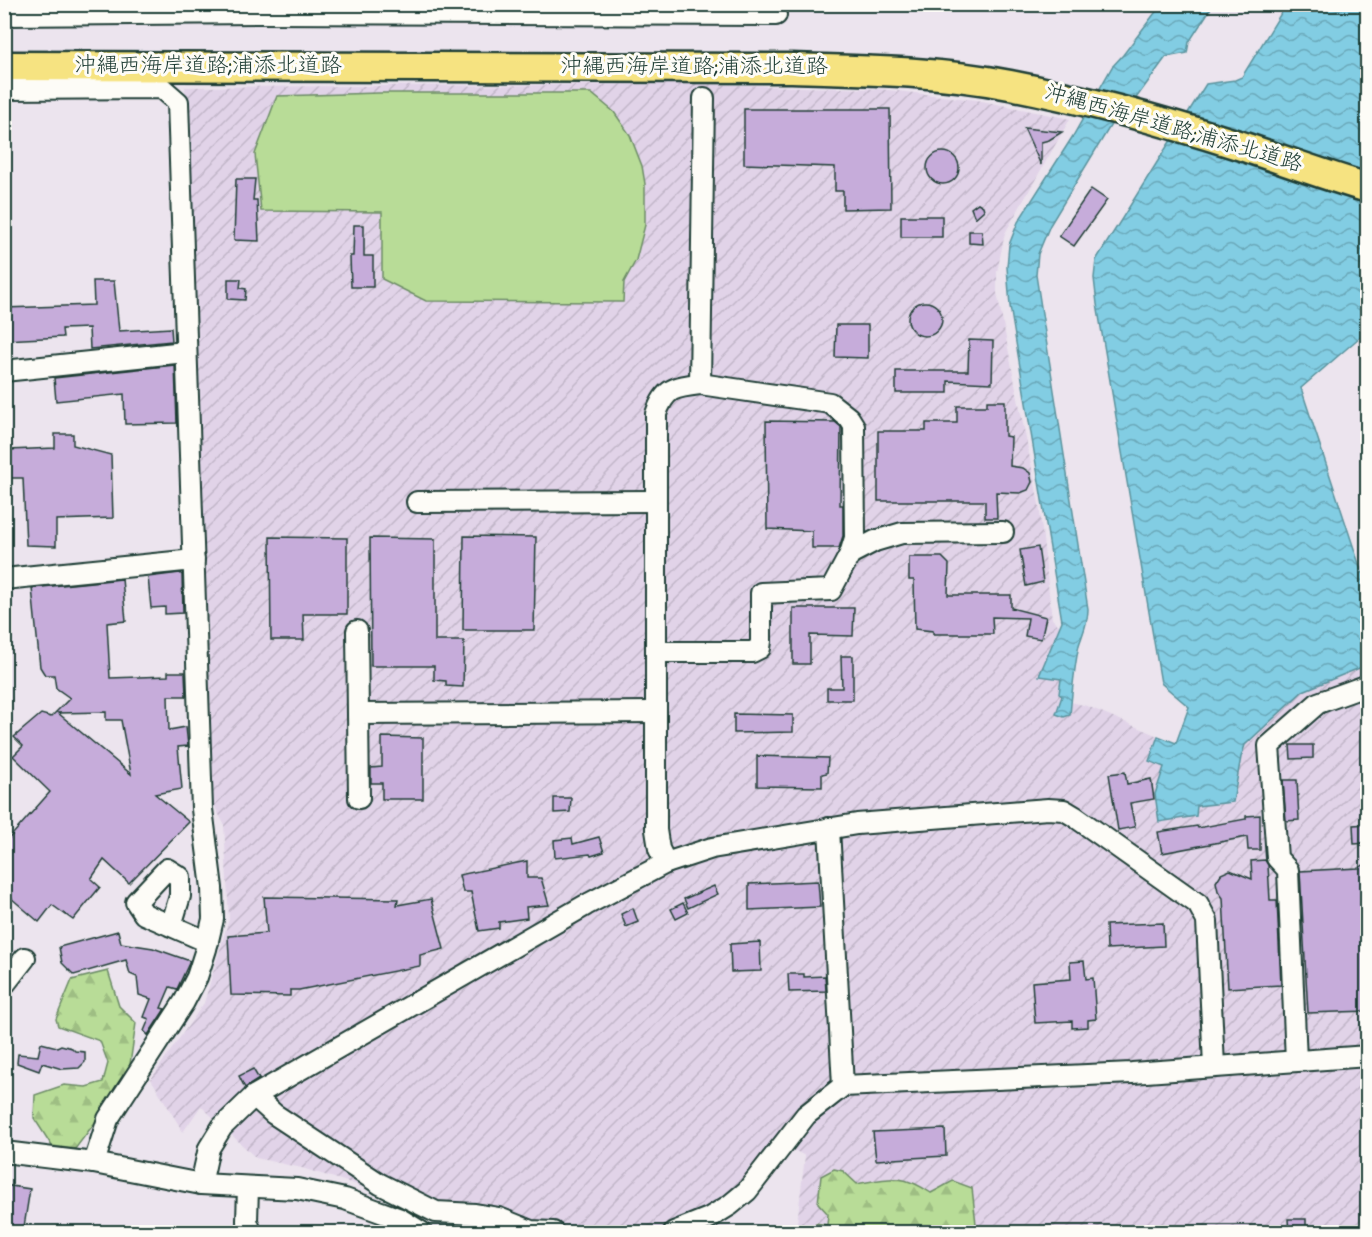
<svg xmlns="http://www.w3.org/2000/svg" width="1372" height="1237" font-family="Dekko,'Klee One',sans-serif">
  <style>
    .industrial { fill: url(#industrial-furrows) }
    .forest { fill: url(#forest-firs); stroke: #6c8c66; stroke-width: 1.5 }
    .garden { fill: #b8dc97; stroke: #6c8c66; stroke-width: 1.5 }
    .water { fill: url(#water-waves); stroke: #5a939d; stroke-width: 1.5 }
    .building { fill: #c6acda; stroke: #1f3d34; stroke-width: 1.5; fill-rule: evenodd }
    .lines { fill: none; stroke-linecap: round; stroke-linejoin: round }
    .minor-casing { stroke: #1f3d34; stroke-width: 24 }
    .highway-casing { stroke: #1f3d34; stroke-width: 33 }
    .minor { stroke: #fdfcf7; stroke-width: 20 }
    .highway { stroke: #f6e381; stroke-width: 28 }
    .labels { text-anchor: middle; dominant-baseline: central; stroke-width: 6; stroke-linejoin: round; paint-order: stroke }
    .street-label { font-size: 22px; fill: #1f3d34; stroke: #fdfcf7 }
  </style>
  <defs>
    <pattern id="industrial-furrows" width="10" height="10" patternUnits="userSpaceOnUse" patternTransform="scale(1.5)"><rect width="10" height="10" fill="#e1d3e8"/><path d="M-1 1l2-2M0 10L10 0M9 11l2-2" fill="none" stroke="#c1b6c8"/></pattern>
    <pattern id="forest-firs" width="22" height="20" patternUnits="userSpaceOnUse" patternTransform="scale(1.5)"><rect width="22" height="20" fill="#b8dc97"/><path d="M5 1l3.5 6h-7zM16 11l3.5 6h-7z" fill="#9ebe83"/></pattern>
    <pattern id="water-waves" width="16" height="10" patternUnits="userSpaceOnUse" patternTransform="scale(1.5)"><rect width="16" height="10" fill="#82cde3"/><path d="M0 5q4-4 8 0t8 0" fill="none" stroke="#6aa8b9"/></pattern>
  </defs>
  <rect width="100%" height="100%" fill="#ece4ee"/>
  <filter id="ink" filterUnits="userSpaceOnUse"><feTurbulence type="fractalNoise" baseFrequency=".0167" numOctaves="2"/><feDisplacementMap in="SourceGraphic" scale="12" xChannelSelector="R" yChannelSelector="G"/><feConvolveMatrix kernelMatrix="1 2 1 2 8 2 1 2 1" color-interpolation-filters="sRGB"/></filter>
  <g filter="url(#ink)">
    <path class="industrial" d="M692 84 879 89 977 100 1070 119 1005 233 997 272V293L1039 504 1052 619 1060 626 1053 644 1061 679 1059 694 1062 695 1056 714 1070 715 1071 702 1087 706 1158 736 1149 760 1164 767 1197 806 1241 757 1245 745 1303 691 1367 665V1232H796L805 1156 794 1150 752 1200 696 1232H473L480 1223 302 1168 256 1158 201 1106 183 1132 151 1079 204 1003 229 919 224 824 209 796 202 488 185 87Z"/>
    <g class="forest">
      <path d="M108 971 119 1006 136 1023 129 1071 109 1104 75 1149 52 1146 34 1118 35 1095 64 1085 86 1087 103 1082 108 1063 100 1041 58 1026 56 1019 72 980Z"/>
      <path d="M834 1169 843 1171 857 1184C891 1178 901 1173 931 1193L953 1181 972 1188 976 1224 970 1232H814L816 1223 827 1225 828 1214 818 1203 821 1176Z"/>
    </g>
    <path class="garden" d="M379 93H591L614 112 630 135 642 166 645 184V225L636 260 624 282 623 302 426 301 382 279V212L261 211 255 154 277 96Z"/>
    <g class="water">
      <path d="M1161 5H1213L1189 42 1187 53 1166 57 1134 101 1112 123 1050 225 1038 254 1036 275 1088 609C1088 623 1083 633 1079 645 1074 668 1072 692 1070 715L1064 717 1056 714 1062 696 1059 694 1061 679 1039 676 1062 621 1010 306 1007 267 1009 245 1018 222 1073 136 1112 67 1123 55Z"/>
      <path d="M1286 5H1367V331L1301 388 1362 573 1367 572V665L1303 691 1245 745 1241 757 1233 802 1197 806 1196 816 1159 822 1155 794 1164 767 1149 761 1158 736 1176 743 1189 707 1161 683 1097 304 1094 278 1096 260 1206 84 1235 80 1242 77Z"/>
    </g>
    <g class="building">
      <path d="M744 109H890L891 208 843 209V191H835V167L744 164Z"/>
      <path d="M1024 128 1062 132 1049 140 1041 142V165Z"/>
      <circle cx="943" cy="168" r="16"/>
      <path d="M236 179H255L253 200H257L259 241 234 240Z"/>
      <path d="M1091 189 1107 200 1074 246 1059 236Z"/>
      <path d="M978 203 983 206 984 210 975 218 971 208Z"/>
      <rect x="901" y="216" width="41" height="21"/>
      <path d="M354 225H364V256H373V287H351L350 256H353Z"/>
      <path d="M969 231H982L983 244 969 243Z"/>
      <path d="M228 279H241L240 288 246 289 245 300 228 299Z"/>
      <path d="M93 281H114L119 331 171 328 172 341 90 349 89 328 62 329 63 337 4 340V308L94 305Z"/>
      <circle cx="925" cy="319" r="17"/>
      <path d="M836 325H868V358L835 357Z"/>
      <path d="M969 340 993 341 992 383 948 381V393H896V371H968Z"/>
      <path d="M175 365 177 423 125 424 124 394 56 401 54 378Z"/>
      <path d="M987 401H1005V436L1011 437 1010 466 1023 468 1030 473 1032 482 1028 490 1020 493 996 492 997 518H985V501H878V431H926V423H957V406H987Z"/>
      <path d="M766 421 835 422 841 427 840 505H843V536L839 548H812V531L767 529Z"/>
      <path d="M55 434H73V445L111 455 113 518 56 520V546L26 545 23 478H9V450L55 448Z"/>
      <path d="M464 536 536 537 534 630H463Z"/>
      <path d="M270 537 347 538V614H303L304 640H271Z"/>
      <path d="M370 538 435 539V641H464L463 687 446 686V681L434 680V666H371Z"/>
      <path d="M1038 547 1043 582 1026 586 1020 550Z"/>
      <path d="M909 557H942L949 564 948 595H1011V608L1046 617 1041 639 1025 636 1028 618 992 617 993 634H933V631L915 629 914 580H909Z"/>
      <path d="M180 573 182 575 183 613 165 614V607L151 608 148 577Z"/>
      <path d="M122 579 126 621 107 623 110 678 168 676V672H185L186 696H168L169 730 186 727 188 746 178 747 182 789 155 794 189 822 129 883 104 860 91 879 100 887 73 920 52 905 39 922 4 892V844L50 792 13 756 23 746 14 737 41 714 51 717 70 698 56 688 54 675H45L40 667 32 588ZM106 712V720H121L131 774 58 713Z"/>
      <path d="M793 608H854L853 636 810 635V664H793Z"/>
      <path d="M841 656H853V700H827V688H842Z"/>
      <path d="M734 714 793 715V732L734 733Z"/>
      <path d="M382 737 423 738V799H382V783H371V768L382 767Z"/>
      <path d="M1290 745H1313V758L1291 759Z"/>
      <path d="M757 756 828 758 827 773 822 774V787L757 786Z"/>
      <path d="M1125 772 1127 784 1151 779 1154 799 1130 803 1135 827 1118 830 1109 774Z"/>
      <path d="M1283 780H1297L1299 820 1286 821Z"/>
      <path d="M554 798H571L570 812 554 813Z"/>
      <path d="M1260 815V850H1248L1247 837 1162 853 1158 832 1197 826 1198 828 1246 819V816Z"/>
      <path d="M1368 824V843L1354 844 1353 825Z"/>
      <path d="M599 837 604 852 591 856 590 854 555 858 554 840 572 838 573 844Z"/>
      <path d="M1265 860 1268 865 1270 900H1277L1281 985 1228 988 1223 898 1218 891 1216 882 1221 874 1230 870 1252 879 1251 861Z"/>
      <path d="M527 861V878H541L549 905 526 907 527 918 499 922V928L479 931 471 892H463L459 875Z"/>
      <path d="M1368 862V1011L1308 1013 1300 871 1359 868Z"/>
      <path d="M818 881 820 907 749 910V884Z"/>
      <path d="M714 886 718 894 688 908 684 899Z"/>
      <path d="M264 897 398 899 397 905 431 899 444 949 420 955V966L299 990H290V996L231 995 228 936 267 933Z"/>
      <path d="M683 903 688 913 676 919 671 909Z"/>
      <path d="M633 908 638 922 626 927 621 914Z"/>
      <path d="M1163 923 1164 946 1107 949 1106 925Z"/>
      <path d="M118 931 121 943 153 948 190 961 177 989 170 987 161 1008 165 1009 148 1035 144 1031 149 1019 144 1017 151 999 139 995 137 977 130 974 126 960 74 975 62 963 59 947Z"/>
      <path d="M760 942 761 971 731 972 730 944Z"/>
      <path d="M1084 961 1086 979 1093 978 1096 1019 1088 1020V1027L1072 1028V1021L1035 1023 1032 982 1071 979 1070 962Z"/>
      <path d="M788 974H804V977L825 976 826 991 789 992Z"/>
      <path d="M41 1043 57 1047 61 1045 72 1048 75 1051 85 1052V1062L79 1068 62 1069 42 1063 39 1071 17 1063 18 1054 38 1056Z"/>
      <path d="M253 1069 259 1079 245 1088 239 1076Z"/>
      <path d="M945 1129 946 1156 876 1160 873 1132Z"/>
      <path d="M4 1185 30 1189 23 1233H4Z"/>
      <path d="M1288 1219H1306V1233H1289Z"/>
    </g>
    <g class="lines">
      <g class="minor-casing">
        <g id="minor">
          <path d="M4 15 260 13 776 15"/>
          <path d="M4 89 162 88 178 102 202 809 212 888 213 919 206 949 197 977 184 1002 108 1119 94 1163"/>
          <path d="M4 371 185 352"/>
          <path d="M700 384 704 98"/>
          <path d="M417 502 656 501"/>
          <path d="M4 579 194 560"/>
          <path d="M357 631 358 714"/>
          <path d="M656 652H752L760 648 761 641V593L831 590 850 554 875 541 902 533 1003 532"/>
          <path d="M359 798 358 714 656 712"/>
          <path d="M829 828 843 1086"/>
          <path d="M666 863 659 849 656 830V414C665 388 674 387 700 384L830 403 849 418 854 426 855 538 850 554"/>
          <path d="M171 926 180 896V877L167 869 136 902 144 914 208 942"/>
          <path d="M4 985 25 958"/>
          <path d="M1296 1061 1288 870 1277 858 1269 746 1318 703 1368 685"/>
          <path d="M254 1096 274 1114 380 1184 436 1212 475 1214 499 1218 531 1231 553 1232"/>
          <path d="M4 1152 94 1163 201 1184 297 1189 345 1199 400 1219 421 1232"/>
          <path d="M201 1184 209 1148 222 1127 254 1096 586 905 666 863 712 848 857 824 1048 809 1064 810 1074 816 1198 904 1207 921 1214 1066"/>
          <path d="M248 1187 247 1221 251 1232"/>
          <path d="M674 1232 709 1218 730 1205 747 1191 806 1115 843 1086 1132 1073 1368 1056"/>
        </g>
      </g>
      <g class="highway-casing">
        <path id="highway" d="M4 66 792 68C865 70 938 71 1010 85 1087 100 1163 121 1238 145 1281 159 1324 175 1368 188"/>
      </g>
      <use href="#minor" class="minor"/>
      <use href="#highway" class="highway"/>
    </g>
  </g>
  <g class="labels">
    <g class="street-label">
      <text x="208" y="67">沖縄西海岸道路;浦添北道路</text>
      <text x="694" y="68">沖縄西海岸道路;浦添北道路</text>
      <text transform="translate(1173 130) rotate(16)">沖縄西海岸道路;浦添北道路</text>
    </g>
  </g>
  <rect width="1372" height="1237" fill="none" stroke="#fdfcf7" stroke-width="24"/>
  <rect x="12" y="12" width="1348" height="1213" fill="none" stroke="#1f3d34" stroke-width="2" filter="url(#ink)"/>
</svg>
